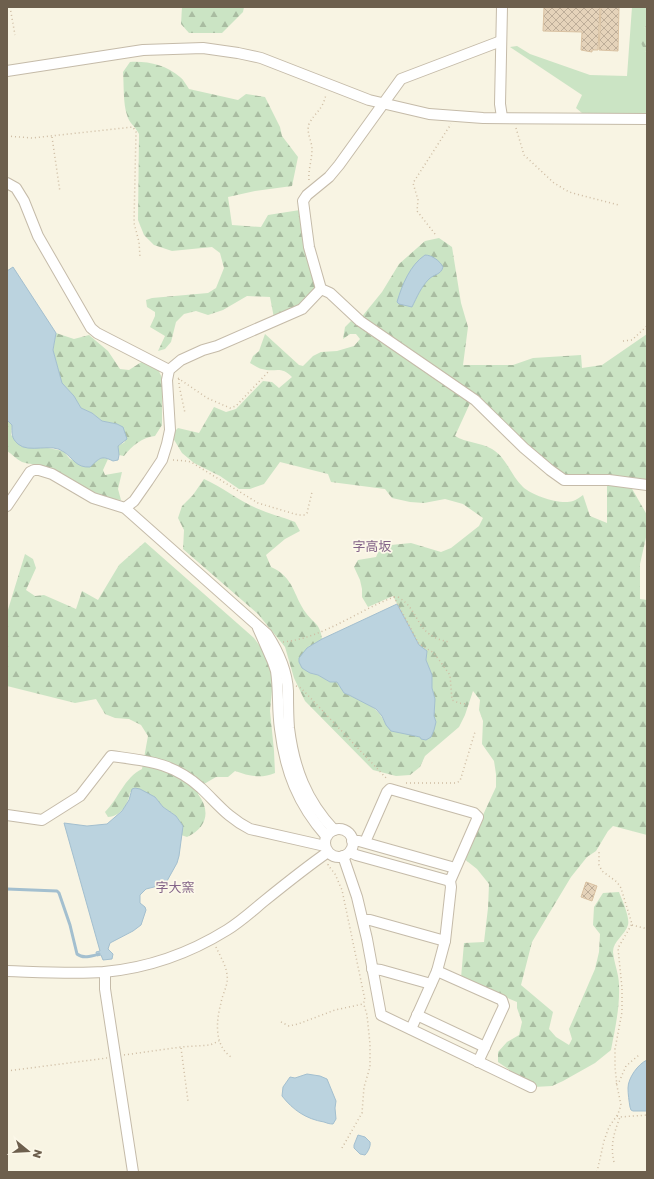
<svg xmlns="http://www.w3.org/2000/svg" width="654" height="1179" font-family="'Golos Text','Noto Sans JP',sans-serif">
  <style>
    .grass { fill: #cbe4c4 }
    .forest { fill: url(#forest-firs) }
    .water { fill: #bbd3df; stroke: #a3bfcf }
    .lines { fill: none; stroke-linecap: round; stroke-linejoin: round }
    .stream { stroke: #a3bfcf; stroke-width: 3 }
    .building { fill: url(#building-cross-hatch); stroke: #dac2a2 }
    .minor-casing { stroke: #c5bba9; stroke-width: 12 }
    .path { stroke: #cebca3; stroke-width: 1.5; stroke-dasharray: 1 3; stroke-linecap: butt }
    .minor { stroke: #fff; stroke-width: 10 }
    .labels { text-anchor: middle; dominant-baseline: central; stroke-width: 3.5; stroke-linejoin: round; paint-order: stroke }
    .quarter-label { font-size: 13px; fill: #846589; stroke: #fcf8e9 }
  </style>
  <defs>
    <pattern id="forest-firs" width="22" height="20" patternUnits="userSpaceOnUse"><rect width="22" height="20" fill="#cbe4c4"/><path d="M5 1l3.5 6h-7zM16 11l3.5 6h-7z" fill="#a9bca1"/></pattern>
    <pattern id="building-cross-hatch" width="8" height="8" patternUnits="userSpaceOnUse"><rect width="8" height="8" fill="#e5d3ba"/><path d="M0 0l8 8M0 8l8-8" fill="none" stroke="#beae99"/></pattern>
  </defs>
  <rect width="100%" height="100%" fill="#f8f4e3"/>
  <path class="grass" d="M632 7H647V25L644 28 645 51 647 52V113H582L576 108 582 95 510 47 517 46 530 54 590 75 627 76Z"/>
  <g class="forest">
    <path d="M182 7H244L243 12 222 33H189L181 24Z"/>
    <path d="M647 25V52L645 51 640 41 644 28Z"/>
    <path d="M130 62C148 61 166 65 180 77 184 80 186 85 189 89L238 100 246 94 265 97 280 127 282 136 298 157 292 186 255 191 228 197 232 225 261 227 268 215 300 210 317 285C308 304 292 309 274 318L270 297 247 296 223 310 208 315 196 311 184 314 176 322 171 342 165 349 158 351 165 336 150 327 155 316V312L147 307 146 300 152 298 208 293 216 288 224 268 220 253 212 247 172 251 154 245 144 235 138 220 139 134C135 126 129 123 127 115 123 104 124 84 123 72Z"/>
    <path d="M439 238 452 247 461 303 468 327 463 365H513L533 358 581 355 582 368 602 365 647 334V482L564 477 515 434 360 319 382 292 399 264 425 241Z"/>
    <path d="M351 321 356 323 471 401 455 436C466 443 480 442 492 449 507 458 511 476 523 487 533 496 560 505 573 501 576 500 580 497 583 495L590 516 607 523V485L631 487 647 515V533L640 564V599L647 600V835L613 826 608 831 596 851 587 857 571 877 532 942 521 985 553 1012 549 1029 556 1037 569 1045 572 1039 569 1029 595 969 599 952 600 934 593 925 594 907 603 893 619 892C622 900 630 917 628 925 625 935 613 941 613 952 614 963 619 974 619 985 620 1007 615 1029 611 1050L595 1063 563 1081 552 1086 534 1087 498 1062V1052L507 1042 519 1035 522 1022 517 1008V1002L461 978 464 943 484 942 488 908 489 884 477 869 463 858 496 787V774L494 761 482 744 483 721 479 710 480 700 473 691 465 715 459 727 425 756 420 767 410 775 396 776 373 770 305 701 294 678 285 647 258 614 183 549 184 530 178 518 182 506 193 495 204 479C222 487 238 500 256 508 269 514 283 517 295 522L300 531 285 539 266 555 271 567C294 577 293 595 306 613 314 624 320 623 322 639L307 648 310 673 318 675 330 682H337L344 693 349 695C366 705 378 705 386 725L420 737 421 739 436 722 434 716 435 699 432 688V675L426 660 427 651 419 645 393 596 368 607 362 597V589L360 580 354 567 358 560 376 557 381 546 411 543 441 552 451 548 479 526 483 518 463 504 445 499 424 503 410 502 392 498 385 489 331 482 328 474 280 462 264 484 250 489H239L220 476 194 463 182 453 173 438 174 432 178 428 199 433 214 407 226 412 236 409 263 381 272 382 279 388 292 377C281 365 275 373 262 369 258 368 254 365 250 363L253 356 259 351 265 334 299 365 303 366 313 356 321 352 337 351 354 346 360 339 356 334H350L343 339 345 327Z"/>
    <path d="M56 333 74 339 89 335 108 351 120 369 129 370 143 361 158 369 162 378V425L155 436C142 437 132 446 124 456L119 455 118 446 125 442 117 424 102 421 92 413 81 408 74 396 62 383 53 350Z"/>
    <path d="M7 420 12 425 11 435 27 448H48L63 451 70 459 90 467C96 461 100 456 108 459L103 470 105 475 122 472 118 489 121 500C91 499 67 476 40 466 35 464 28 464 22 462 16 459 12 454 7 451Z"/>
    <path d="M145 542 254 638 267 656 273 680 270 711 274 751 275 773C261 779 249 776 235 771L228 777H216L204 784 198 794C211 811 207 828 187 837L181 835 183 826 176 816 163 807 155 797 130 792C128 805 121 816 108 817L105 812C119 798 124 778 142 769L148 736 141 725 129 719 115 718 105 714 96 699 75 703 7 686V613L25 554 33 559 36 568 26 590 35 596 44 595 76 609 82 591 98 600 119 565Z"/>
  </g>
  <g class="water">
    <path d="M425 255C432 255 440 261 443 267 441 275 434 274 429 279 421 287 417 297 412 307L399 304 397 302C402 285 410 265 425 255Z"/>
    <path d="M13 267 56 333 53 350 62 383 74 396 81 408 92 413 102 421 117 424 123 427 127 439 118 446 119 455 118 460 113 461C101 455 100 458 90 467 76 468 73 458 64 452 52 442 29 454 18 444 11 438 12 433 12 425L7 420V271Z"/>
    <path d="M397 604 419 645 427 651 426 660 432 675V688L435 699 434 716 436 722 434 730 431 737 426 740 421 739 420 737 391 731 386 725 382 716 376 709 349 695 344 693 337 682H330L318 675 310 673 305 670 302 668 299 662V658L307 648 322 639Z"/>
    <path d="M135 788 140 789 155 797 163 807 176 816 183 826 179 856 177 863 167 881 162 885 146 889 140 895V903L145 907 146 910 141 925 133 931 110 943 108 949 113 954 112 959 103 960 101 955 97 956 96 952 100 951 64 823 87 826 107 824 122 811 129 800 132 789Z"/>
    <path d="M647 1060V1111H633L631 1110 630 1107C629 1101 628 1094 628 1088 628 1078 638 1064 647 1060Z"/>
    <path d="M307 1074 320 1076 327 1079 336 1101 335 1108 336 1119 333 1124C329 1124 327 1123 324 1122 306 1119 293 1110 282 1096L283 1087 290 1077 295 1078Z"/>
    <path d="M358 1135 365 1137 370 1142C371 1146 368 1152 365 1155L360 1154 354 1148V1145Z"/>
  </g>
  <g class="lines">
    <path class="stream" d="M7 889 57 891 59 893 70 925 77 954C83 959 92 956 99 954"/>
  </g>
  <g class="building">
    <path d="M544 7H600L598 50H592V52L581 50 582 32 543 31Z"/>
    <path d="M601 7H619L618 51 599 50Z"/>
    <path d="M586 882 597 886 592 901 581 897Z"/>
  </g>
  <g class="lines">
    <g class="minor-casing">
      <g id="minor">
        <path d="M502 7 500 104 502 117"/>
        <path d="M501 41 401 79 339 165 329 177 307 195 303 201 309 247 321 289 330 293 360 321 475 400 524 448 550 470 564 480H609L647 485"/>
        <path d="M7 71 143 50 203 48 238 53 261 58 369 100 429 114 483 118 647 119"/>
        <path d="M7 183 16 188 24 201 38 236 91 328 97 333 169 370"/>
        <path d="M7 506 30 472 34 470H39L52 474 93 498 125 508 267 634C278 651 287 671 288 691 288 704 288 716 289 728 294 768 306 800 334 830"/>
        <path d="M125 508 134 501 148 481 162 460 167 444 170 430 167 380 169 370 181 360 203 350 217 346 302 309 321 289"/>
        <path d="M258 628 273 662 276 671C279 690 277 709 280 729 285 771 298 804 326 836"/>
        <path d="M7 815 42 820 80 796 111 756C147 761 172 762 201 788 218 804 228 818 250 829L325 846"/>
        <circle cx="339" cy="843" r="14"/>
        <path d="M352 841H359L455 868"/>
        <path d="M365 842 387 792 390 789 474 813 478 817 450 881 451 887 445 941 437 971 411 1029"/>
        <path d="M350 852 356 855 450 881"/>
        <path d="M343 856 357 897 367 939 381 1015 531 1087"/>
        <path d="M363 920H370L445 941"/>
        <path d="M372 969 381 970 431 984"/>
        <path d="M7 971C39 972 72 974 104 972 148 968 190 953 227 930 240 922 251 912 263 902 284 885 305 868 328 852"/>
        <path d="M437 971 502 1000 504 1006 478 1062"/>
        <path d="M105 972V989L133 1172"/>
        <path d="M417 1015 485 1047"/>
      </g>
    </g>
    <g class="path">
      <path d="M10 7 15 35"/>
      <path d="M516 128 524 155 554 183 569 192 580 195 619 205"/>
      <path d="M7 136 32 138 133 127 136 132 134 223 139 242 140 257"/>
      <path d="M52 137 60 192"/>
      <path d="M309 180C308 170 312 160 312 149 312 141 306 133 309 124 315 112 323 110 326 94"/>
      <path d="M435 234 417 211 418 200 413 183 451 124"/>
      <path d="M623 341 632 340 647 326"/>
      <path d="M178 378 207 398 230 408 236 406 268 372"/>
      <path d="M179 379V385L185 413"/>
      <path d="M173 460 186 461 191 462 258 503 298 515H305L307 513 312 492"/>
      <path d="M394 597H398C422 611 413 635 449 642"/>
      <path d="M283 642C323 638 357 611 394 597L419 644 434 653 450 675 452 700 459 703 466 704"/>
      <path d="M296 686 301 688 388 780"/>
      <path d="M406 783H456L460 781 475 732"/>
      <path d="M632 925 644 928 647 930"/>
      <path d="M216 947C221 958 229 970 227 982 226 989 222 996 221 1003 216 1021 214 1045 231 1057"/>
      <path d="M281 1022 289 1026 298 1024 335 1010 363 1004 365 1000 342 890 335 874 328 865 329 863"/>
      <path d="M181 1048 188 1101"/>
      <path d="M124 1055 181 1047 210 1045 219 1041"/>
      <path d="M7 1071 107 1058"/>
      <path d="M616 1084 619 1082 626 1066 639 1055"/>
      <path d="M617 1116 620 1117 647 1115"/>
      <path d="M342 1148 362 1113 364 1087 370 1067V1044L367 1015 364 1005"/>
      <path d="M614 1162C610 1145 614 1133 620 1117"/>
      <path d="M597 1172 604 1141 609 1127 618 1114 621 1105 617 1086 615 1067V1049L622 1012V988L618 948 632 924 621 888 617 882 602 871 599 865V852"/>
    </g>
    <use href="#minor" class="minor"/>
  </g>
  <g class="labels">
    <g class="quarter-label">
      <text x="372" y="546">字高坂</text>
      <text x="175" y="887">字大窯</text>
    </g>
  </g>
  <rect width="654" height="1179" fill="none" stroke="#6d5f4d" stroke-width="16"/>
  <g transform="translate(28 1151) rotate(108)" stroke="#fcf8e9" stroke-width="3" paint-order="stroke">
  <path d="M0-3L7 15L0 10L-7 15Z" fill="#6d5f4d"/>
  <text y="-6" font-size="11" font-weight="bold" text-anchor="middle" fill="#6d5f4d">N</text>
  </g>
</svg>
